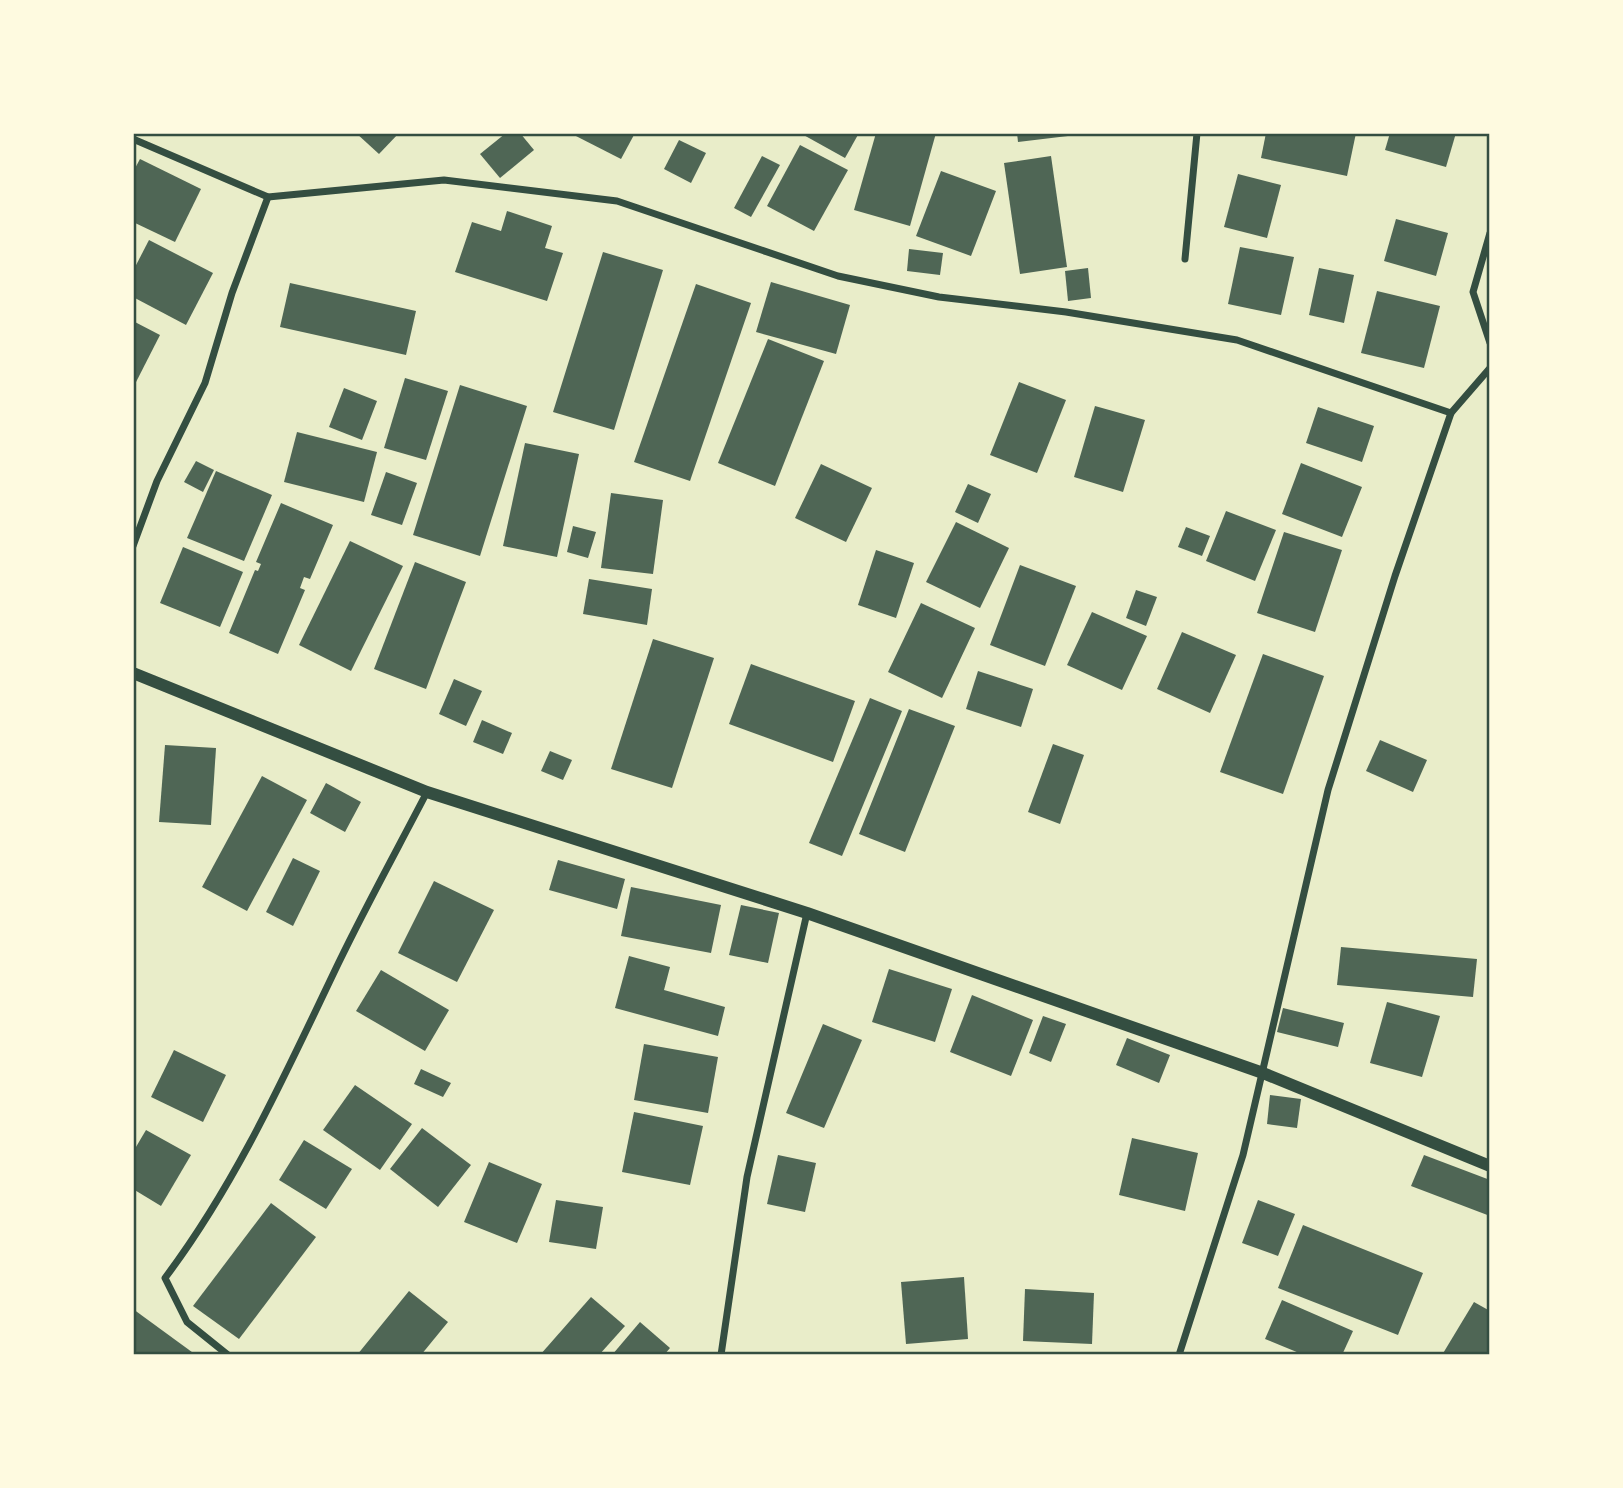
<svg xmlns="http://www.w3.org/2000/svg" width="1623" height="1488" font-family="'Nunito Sans',sans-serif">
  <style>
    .building { fill: #4f6655 }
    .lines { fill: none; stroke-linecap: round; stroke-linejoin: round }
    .minor { stroke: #344e41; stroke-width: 7 }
    .tertiary { stroke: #344e41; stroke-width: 12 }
    .neatline { fill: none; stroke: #344e41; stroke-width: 2.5 }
  </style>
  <rect width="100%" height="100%" fill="#e9edc9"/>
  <g class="building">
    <path d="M356 133H399L379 154Z"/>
    <path d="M506 133H520L534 150 500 178 480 154Z"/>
    <path d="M570 133H635L621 159Z"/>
    <path d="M800 133H859L845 158Z"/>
    <path d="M876 133H936L910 226 854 210Z"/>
    <path d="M1017 133H1068V136L1018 142Z"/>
    <path d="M1266 133H1356L1347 176 1261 158Z"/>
    <path d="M1390 133H1456L1446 167 1385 150Z"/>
    <path d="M679 140 706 153 691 183 664 169Z"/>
    <path d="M800 145 848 170 814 231 767 206Z"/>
    <path d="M762 156 780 165 751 217 734 208Z"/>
    <path d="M1051 156 1067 267 1020 274 1004 163Z"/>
    <path d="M140 159 201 189 175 242 133 222V172Z"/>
    <path d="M941 171 996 191 971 256 916 236Z"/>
    <path d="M1238 174 1281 185 1267 238 1224 227Z"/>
    <path d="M507 211 552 226 545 248 563 253 547 301 455 272 472 222 501 231Z"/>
    <path d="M1396 219 1448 233 1436 276 1384 261Z"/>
    <path d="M149 240 213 273 186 325 133 297V271Z"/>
    <path d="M1240 247 1294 257 1281 315 1228 304Z"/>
    <path d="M909 249 943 253 940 275 907 271Z"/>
    <path d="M603 252 663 270 614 430 553 412Z"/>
    <path d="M1088 268 1091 298 1068 301 1065 271Z"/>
    <path d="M1319 268 1354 275 1344 323 1309 315Z"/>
    <path d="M771 282 850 305 836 354 756 332Z"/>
    <path d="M290 283 416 311 406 355 280 327Z"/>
    <path d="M696 284 751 303 690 481 634 462Z"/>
    <path d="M1377 291 1440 306 1424 368 1361 353Z"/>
    <path d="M133 321 160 335 133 388Z"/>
    <path d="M768 339 824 361 775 486 718 463Z"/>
    <path d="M405 378 448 391 426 460 384 448Z"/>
    <path d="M1019 382 1066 400 1037 473 990 455Z"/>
    <path d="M460 385 527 406 480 556 413 535Z"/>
    <path d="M344 388 377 401 362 440 329 427Z"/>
    <path d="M1095 406 1145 420 1123 492 1074 477Z"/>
    <path d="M1318 407 1374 426 1362 462 1306 443Z"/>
    <path d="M297 432 377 452 364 502 284 482Z"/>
    <path d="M525 443 579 454 557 557 503 546Z"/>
    <path d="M196 461 214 470 203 492 184 482Z"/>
    <path d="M1301 463 1362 487 1342 537 1282 514Z"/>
    <path d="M821 464 872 488 846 542 795 518Z"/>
    <path d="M216 471 272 495 244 561 187 538Z"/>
    <path d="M386 472 417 483 402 525 371 515Z"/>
    <path d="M968 484 991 494 978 523 955 512Z"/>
    <path d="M611 493 663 500 653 574 601 568Z"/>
    <path d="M281 503 333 525 310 579 304 577 300 588 305 590 278 654 229 633 255 570 258 571 261 564 256 562Z"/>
    <path d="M1226 511 1276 530 1255 581 1206 561Z"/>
    <path d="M956 522 1009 548 980 608 926 582Z"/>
    <path d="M573 526 596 532 588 558 567 552Z"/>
    <path d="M1186 527 1210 536 1202 556 1178 547Z"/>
    <path d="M1284 532 1342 550 1315 632 1257 613Z"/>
    <path d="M350 541 403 566 351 671 299 645Z"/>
    <path d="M183 547 243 572 220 627 160 603Z"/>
    <path d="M876 550 914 563 896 618 858 605Z"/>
    <path d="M415 562 466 582 426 689 374 669Z"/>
    <path d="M1020 565 1076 586 1045 666 990 645Z"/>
    <path d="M589 579 652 589 647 625 583 614Z"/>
    <path d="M1136 590 1157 597 1146 626 1126 618Z"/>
    <path d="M921 603 975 628 942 698 888 672Z"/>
    <path d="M1092 612 1147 636 1122 690 1067 665Z"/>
    <path d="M1182 632 1236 655 1210 713 1157 689Z"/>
    <path d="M653 639 714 658 672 788 611 769Z"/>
    <path d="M1263 654 1324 676 1283 794 1220 772Z"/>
    <path d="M751 664 855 701 833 762 729 724Z"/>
    <path d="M978 671 1033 689 1021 727 966 709Z"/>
    <path d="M454 679 482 691 466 726 439 714Z"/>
    <path d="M870 698 902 711 842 856 809 843Z"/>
    <path d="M909 709 955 726 905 852 859 834Z"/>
    <path d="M482 720 512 733 503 754 473 742Z"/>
    <path d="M1380 740 1427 760 1413 792 1366 771Z"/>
    <path d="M1053 744 1084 755 1060 824 1028 812Z"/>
    <path d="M165 745 216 748 211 825 159 822Z"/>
    <path d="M550 751 572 760 563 780 541 771Z"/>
    <path d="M262 776 307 800 247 911 202 887Z"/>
    <path d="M326 783 361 802 345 832 310 813Z"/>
    <path d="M293 858 320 871 293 926 266 912Z"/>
    <path d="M558 860 625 879 617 909 549 890Z"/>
    <path d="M434 881 494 910 457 982 398 953Z"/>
    <path d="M631 887 721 905 711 953 621 936Z"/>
    <path d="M741 905 779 913 768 963 729 955Z"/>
    <path d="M1341 947 1477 959 1473 997 1337 985Z"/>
    <path d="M629 956 670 967 664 990 725 1007 718 1036 615 1008Z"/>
    <path d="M889 969 952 989 935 1042 872 1022Z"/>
    <path d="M381 970 449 1010 425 1051 356 1011Z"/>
    <path d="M972 995 1033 1020 1011 1076 950 1052Z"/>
    <path d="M1387 1002 1440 1016 1422 1077 1370 1063Z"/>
    <path d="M1283 1008 1344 1023 1338 1047 1277 1032Z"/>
    <path d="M1043 1016 1066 1024 1051 1062 1029 1053Z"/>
    <path d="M823 1024 862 1040 824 1128 786 1113Z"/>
    <path d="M1127 1038 1170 1055 1159 1083 1116 1065Z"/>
    <path d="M644 1044 718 1057 708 1113 634 1100Z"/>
    <path d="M174 1050 226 1075 203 1122 151 1097Z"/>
    <path d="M421 1069 451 1083 443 1097 414 1084Z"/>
    <path d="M355 1085 412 1124 380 1170 323 1130Z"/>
    <path d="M1270 1095 1301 1099 1297 1128 1267 1124Z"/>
    <path d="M634 1112 703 1126 690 1185 622 1172Z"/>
    <path d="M422 1128 471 1165 438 1207 390 1169Z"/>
    <path d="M146 1130 191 1155 161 1206 133 1189V1152Z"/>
    <path d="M1132 1138 1198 1153 1185 1211 1119 1195Z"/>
    <path d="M304 1140 352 1169 326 1209 279 1180Z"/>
    <path d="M778 1155 816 1163 805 1212 767 1204Z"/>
    <path d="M1424 1155 1490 1180V1216L1411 1186Z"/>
    <path d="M489 1162 542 1184 517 1243 464 1222Z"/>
    <path d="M556 1200 603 1207 596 1249 549 1242Z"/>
    <path d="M1258 1200 1295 1214 1278 1256 1242 1243Z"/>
    <path d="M271 1203 316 1237 239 1339 193 1306Z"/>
    <path d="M1303 1225 1423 1273 1398 1335 1278 1288Z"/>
    <path d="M964 1277 968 1339 906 1344 901 1282Z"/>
    <path d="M1025 1289 1094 1293 1092 1344 1023 1341Z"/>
    <path d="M409 1291 448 1322 421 1355H357Z"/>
    <path d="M591 1297 625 1326 599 1355H540Z"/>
    <path d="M1282 1300 1353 1331 1342 1355H1304L1265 1339Z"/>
    <path d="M1474 1302 1490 1311V1355H1442Z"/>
    <path d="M133 1309 196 1355H133Z"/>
    <path d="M640 1322 670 1348 664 1355H612Z"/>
  </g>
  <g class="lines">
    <g class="minor">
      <path d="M133 139 268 197 444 180 617 201 838 276 939 297 1066 312 1237 340 1451 413"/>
      <path d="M1490 233 1473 292 1490 343"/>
      <path d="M1185 259 1197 133"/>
      <path d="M133 546 157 481 205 383 232 293 268 197"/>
      <path d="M228 1355 187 1322 165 1278C238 1181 287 1070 339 962 367 904 398 848 427 792"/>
      <path d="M721 1355 747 1177 807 913"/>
      <path d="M1179 1355 1243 1155 1328 790 1395 576 1451 413 1490 368"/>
    </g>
    <path class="tertiary" d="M133 673 427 792 807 913 1263 1073 1490 1166"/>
  </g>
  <rect width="1623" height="1488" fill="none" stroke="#fefae0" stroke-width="270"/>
  <rect x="135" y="135" width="1353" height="1218" class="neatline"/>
</svg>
